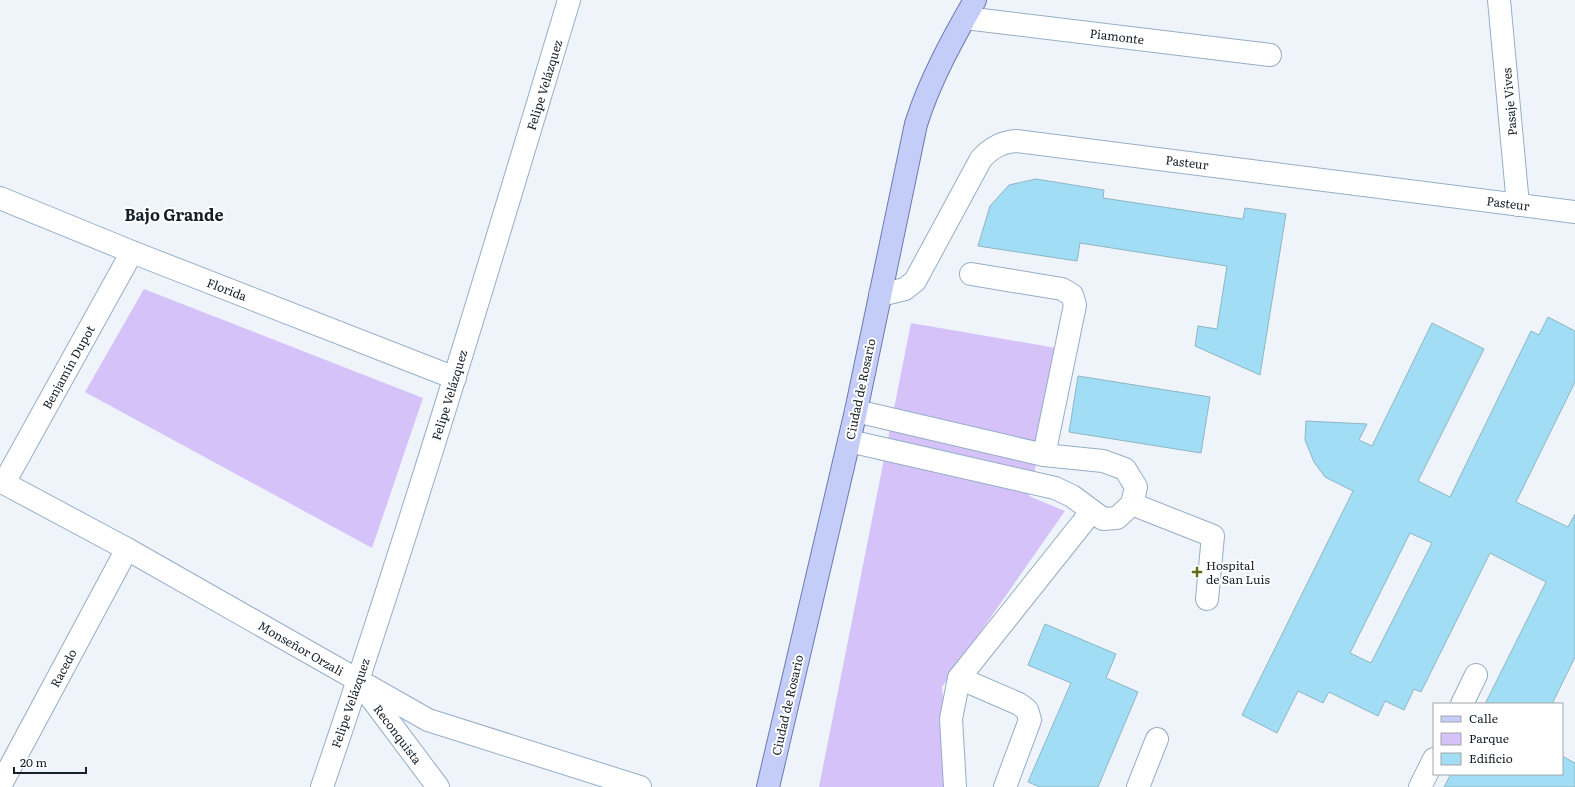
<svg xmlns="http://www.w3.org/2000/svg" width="1575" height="787" font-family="Literata,serif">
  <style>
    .green { fill: #d4c2f8 }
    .building { fill: #a1def5; stroke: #8eb5c3; fill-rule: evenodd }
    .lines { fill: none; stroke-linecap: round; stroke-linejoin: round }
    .minor-casing { stroke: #95aec7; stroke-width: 24 }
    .major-casing { stroke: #6c7aad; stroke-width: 24 }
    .minor { stroke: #fff; stroke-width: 22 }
    .major { stroke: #c3cdf8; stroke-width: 22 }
    .poi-dot { fill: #5f6d18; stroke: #fff; stroke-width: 1.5 }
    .labels { text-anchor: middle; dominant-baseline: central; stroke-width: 4; stroke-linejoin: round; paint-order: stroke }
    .street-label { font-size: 12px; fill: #162029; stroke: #fff }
    .poi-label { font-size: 12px; fill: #162029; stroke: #fff; text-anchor: start }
    .district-label { font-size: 16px; font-weight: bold; fill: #162029; stroke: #fff }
  </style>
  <rect width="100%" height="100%" fill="#eff4fa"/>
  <g class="green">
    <path d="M144 289 423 398 372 548 85 392Z"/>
    <path d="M911 323 1062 349 1029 496 1065 511 942 687 951 787H819Z"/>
  </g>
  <g class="building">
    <path d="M1036 179 1104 190 1103 198 1243 219 1245 208 1286 214 1260 375 1195 346 1198 326 1217 329 1227 266 1080 243 1077 261 978 246 990 206 1009 185Z"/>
    <path d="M1548 317 1575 331V382L1516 502 1568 527 1575 514V657L1552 704H1485L1546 582 1490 553 1421 692 1414 689 1404 710 1385 701 1378 716 1329 692 1323 703 1298 691 1277 733 1242 715 1353 491 1325 477 1314 462 1305 440 1306 421 1367 424 1359 440 1372 446 1432 323 1484 349 1418 481 1450 497 1531 331 1539 335ZM1410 533 1432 543 1371 663 1350 653Z"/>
    <path d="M1078 376 1210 397 1201 453 1069 432Z"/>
    <path d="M1045 624 1116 654 1106 678 1138 692 1098 787H1040L1028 782 1071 683 1028 665Z"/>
    <path d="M1562 756 1575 763V787H1444L1451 774H1562Z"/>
  </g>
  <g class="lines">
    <g class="minor-casing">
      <g id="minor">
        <path d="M1499 0 1518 205"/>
        <path d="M965 18 1270 55"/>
        <path d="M0 198 132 252 455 378"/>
        <path d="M971 274 1062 289 1072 295 1075 305 1044 455"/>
        <path d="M880 295 905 289 915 281 981 159C991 148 1001 142 1016 141L1575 212"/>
        <path d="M849 441 1055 488 1072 496 1103 519 1117 518 1132 504 1136 487 1125 469 1103 461 1044 455 856 411"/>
        <path d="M0 481 127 549 428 720 640 787"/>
        <path d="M4 483 132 252"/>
        <path d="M1132 504 1213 536 1207 599"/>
        <path d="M959 678 1019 704 1027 710 1030 720 1005 787"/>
        <path d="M363 687 438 787"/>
        <path d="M1462 704 1476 675"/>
        <path d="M0 786 127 549"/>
        <path d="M322 787C411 527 490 263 569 0"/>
        <path d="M955 787 951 719 959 678 1092 511"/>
        <path d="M1138 787 1157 739"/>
        <path d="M1420 787 1434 759"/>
      </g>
    </g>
    <g class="major-casing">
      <path id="major" d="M768 787 856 411 916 124C930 80 952 40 975 0"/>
    </g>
    <use href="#minor" class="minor"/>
    <use href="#major" class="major"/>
  </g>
  <path class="poi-dot" d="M1195 566h4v4h4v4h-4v4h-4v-4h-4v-4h4z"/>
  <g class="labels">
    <g class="street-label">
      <text transform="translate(1117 36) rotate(7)">Piamonte</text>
      <text transform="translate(544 85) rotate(-73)">Felipe Velázquez</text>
      <text transform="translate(1509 102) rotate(-95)">Pasaje Vives</text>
      <text transform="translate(1187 162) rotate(7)">Pasteur</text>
      <text transform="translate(1508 203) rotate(7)">Pasteur</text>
      <text transform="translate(227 289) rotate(21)">Florida</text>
      <text transform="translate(68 367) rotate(-61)">Benjamín Dupot</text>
      <text transform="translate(860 389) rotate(-78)">Ciudad de Rosario</text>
      <text transform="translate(449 395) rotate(-73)">Felipe Velázquez</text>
      <text transform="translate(301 648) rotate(30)">Monseñor Orzali</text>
      <text transform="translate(63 668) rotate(-62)">Racedo</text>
      <text transform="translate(350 703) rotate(-71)">Felipe Velázquez</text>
      <text transform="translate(787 705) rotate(-77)">Ciudad de Rosario</text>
      <text transform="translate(398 734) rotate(53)">Reconquista</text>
    </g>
    <g class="poi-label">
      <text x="1206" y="565">Hospital<tspan x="1206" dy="14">de San Luis</tspan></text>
    </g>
    <g class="district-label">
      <text x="174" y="214">Bajo Grande</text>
    </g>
  </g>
  <rect x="1433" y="703" width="130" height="72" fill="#ffffff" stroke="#a2a6a9"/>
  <rect x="1441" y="716" width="20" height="6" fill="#c3cdf8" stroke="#a2a6a9"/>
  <text x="1469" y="723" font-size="12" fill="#162029">Calle</text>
  <rect x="1441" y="733" width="20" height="12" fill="#d4c2f8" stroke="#a2a6a9"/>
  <text x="1469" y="743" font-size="12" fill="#162029">Parque</text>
  <rect x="1441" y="753" width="20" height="12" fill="#a1def5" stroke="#a2a6a9"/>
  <text x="1469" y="763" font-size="12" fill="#162029">Edificio</text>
  <path d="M14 767v6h72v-6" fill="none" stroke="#162029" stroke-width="2"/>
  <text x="20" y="767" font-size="12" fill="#162029" stroke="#ffffff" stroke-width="3" paint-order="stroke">20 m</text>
</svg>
